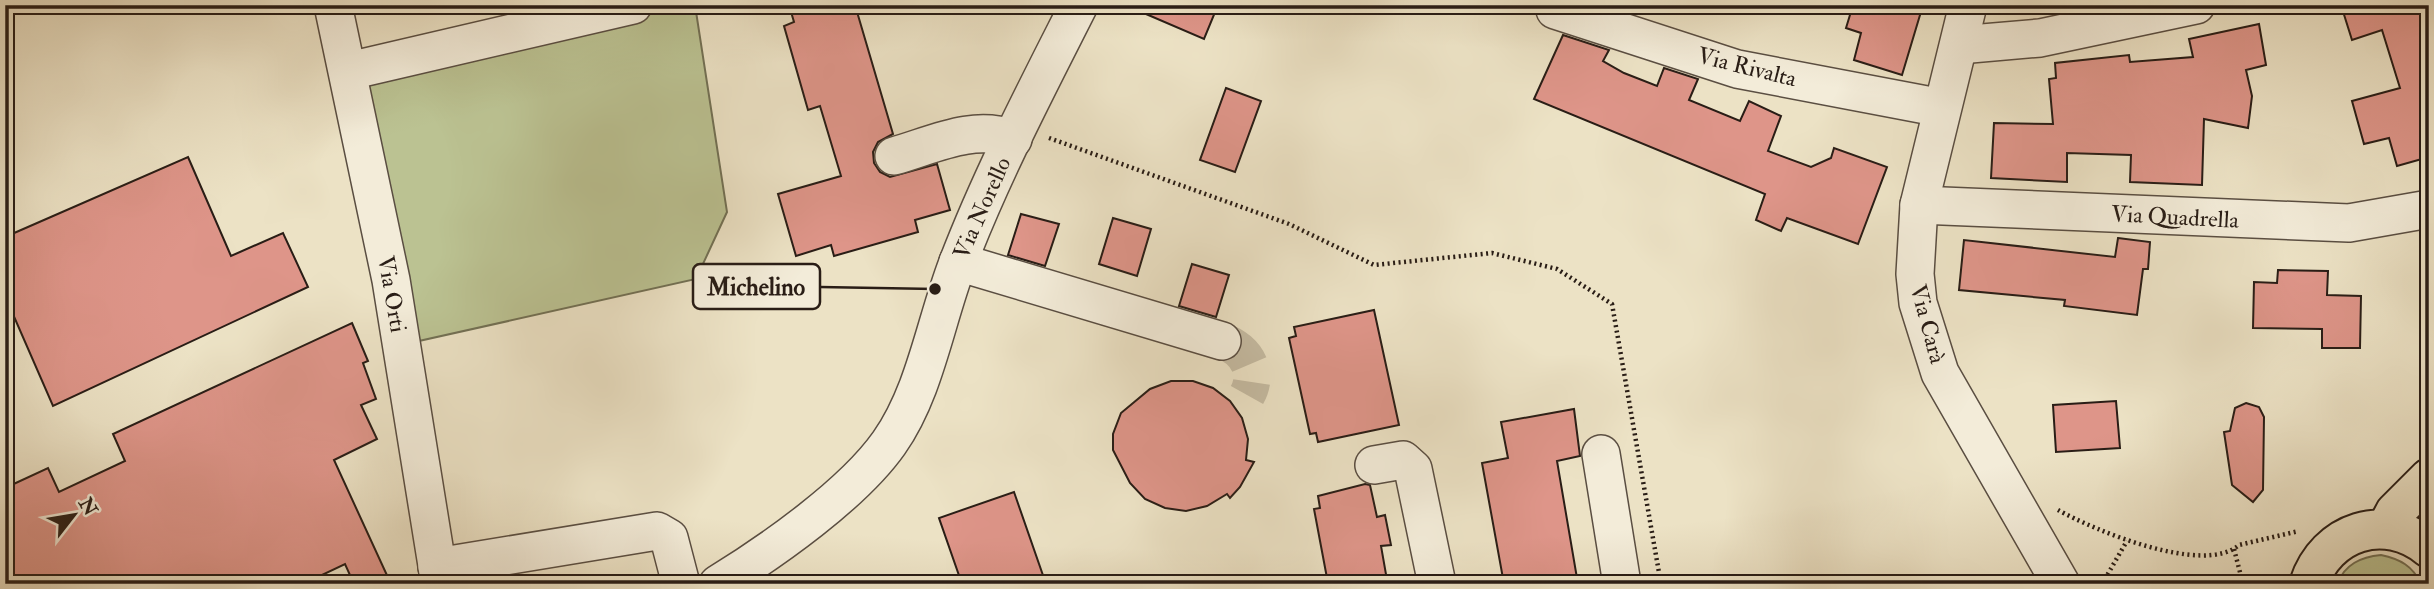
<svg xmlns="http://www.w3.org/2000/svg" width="2434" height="589" font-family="'IM FELL Double Pica',serif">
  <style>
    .green { fill: #bbc292; stroke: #727054; stroke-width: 2 }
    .building { fill: #de9589; stroke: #291d16; stroke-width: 2 }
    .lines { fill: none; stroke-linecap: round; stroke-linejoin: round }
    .minor-tunnel { stroke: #c5bba2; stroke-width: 37; stroke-dasharray: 37 18; stroke-linecap: butt }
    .minor-casing { stroke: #5a4e42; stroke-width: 40 }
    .major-casing { stroke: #291d16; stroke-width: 42 }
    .path { stroke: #291d16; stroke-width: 4.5; stroke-dasharray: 2 3.5; stroke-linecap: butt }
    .minor { stroke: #f3ecd9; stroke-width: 37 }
    .major { stroke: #ece2c5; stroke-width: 38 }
    .labels { text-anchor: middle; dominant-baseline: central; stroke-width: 6; stroke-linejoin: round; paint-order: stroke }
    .street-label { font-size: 23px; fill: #291d16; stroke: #f3ecd9 }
    .leader { fill: none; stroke: #291d16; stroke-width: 2.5 }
    .callout-dot { fill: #291d16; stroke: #f3ecd9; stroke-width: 2.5 }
    .callout { fill: #f3ecd9; stroke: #291d16; stroke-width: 2.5 }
    .callout-label { font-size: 24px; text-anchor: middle; font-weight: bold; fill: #291d16 }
  </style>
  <rect width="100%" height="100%" fill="#ece2c5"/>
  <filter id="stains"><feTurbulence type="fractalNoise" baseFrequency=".00286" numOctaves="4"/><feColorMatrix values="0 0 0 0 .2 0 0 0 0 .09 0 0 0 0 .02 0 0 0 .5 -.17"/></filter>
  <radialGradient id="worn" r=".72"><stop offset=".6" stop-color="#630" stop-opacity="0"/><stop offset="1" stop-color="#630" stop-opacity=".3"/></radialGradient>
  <g class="green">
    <path d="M633 5H695L727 212 696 279 401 345 349 71Z"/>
    <path d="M2381 555C2400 559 2413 566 2421 584H2337C2345 564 2361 557 2381 555Z"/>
  </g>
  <g class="building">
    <path d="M789 5H855L893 134 878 142 873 152 874 163 880 172 890 177 937 164 950 210 915 220 918 232 834 256 831 245 796 256 778 194 841 176 820 106 808 110 784 26 794 22Z"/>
    <path d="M1125 5H1218L1204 39Z"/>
    <path d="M1853 5H1923L1902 75 1854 60 1861 33 1846 28Z"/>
    <path d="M2341 5H2429V15L2424 16 2429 30V157L2397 166 2389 138 2364 144 2352 101 2400 88 2382 30 2352 40Z"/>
    <path d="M2259 24 2266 65 2246 70 2252 96 2248 128 2204 119 2202 185 2130 182 2131 155 2067 153V182L1991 178 1994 123 2053 124 2049 79 2056 78 2055 63 2129 55 2130 62 2193 57 2189 39Z"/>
    <path d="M1563 35 1609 50 1603 61 1624 73 1657 86 1664 68 1698 79 1689 100 1740 121 1749 101 1781 116 1768 151 1811 167 1831 158 1834 148 1887 167 1858 244 1787 218 1781 231 1756 220 1765 194 1534 99Z"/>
    <path d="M1226 88 1261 101 1235 172 1200 160Z"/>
    <path d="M188 157 231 256 283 233 308 287 53 406 5 296V237Z"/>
    <path d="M1021 214 1059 224 1045 266 1008 255Z"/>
    <path d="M1113 218 1151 229 1137 276 1099 264Z"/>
    <path d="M2118 238 2150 242 2148 269H2143L2137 315 2064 306 2065 300 1959 290 1964 240 2115 257Z"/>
    <path d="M1192 264 1229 275 1216 317 1179 306Z"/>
    <path d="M2278 270 2328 271 2327 295 2361 296 2360 348H2322V329L2253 328 2254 282 2277 283Z"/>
    <path d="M1374 310 1399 425 1318 442 1316 433 1310 434 1289 338 1296 336 1294 327Z"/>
    <path d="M352 323 368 361 363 363 376 399 361 405 377 439 334 460 391 584H354L345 564 303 584H5V488L48 468 59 492 125 461 113 434Z"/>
    <path d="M1171 381H1193L1213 388 1230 401 1242 418 1248 439 1246 460 1254 462 1240 487 1230 498 1227 494 1207 506 1186 511 1165 508 1145 499 1130 483 1113 450V434L1121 413 1150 389Z"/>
    <path d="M2116 401 2120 448 2056 452 2053 405Z"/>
    <path d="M2246 403 2259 407 2264 417 2263 490 2253 502 2232 485 2224 432 2230 431 2235 408Z"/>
    <path d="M1574 409 1580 456 1557 461 1578 584H1504L1482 463 1508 458 1501 422Z"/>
    <path d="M1365 484 1370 485 1377 517 1385 515 1391 545 1381 546 1387 580 1368 584H1335L1333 577 1327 578 1314 509 1320 508 1318 496Z"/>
    <path d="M1014 492 1046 584H962L939 518Z"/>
  </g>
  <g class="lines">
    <path class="minor-tunnel" d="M1222 341C1246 349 1260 372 1247 395"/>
    <g class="minor-casing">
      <g id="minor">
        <path d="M333 5 391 280 440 584"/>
        <path d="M1968 5 1919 205 1915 274 1918 303 1940 373 2061 584"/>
        <path d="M1555 10 1737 69 1942 108"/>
        <path d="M1959 45 2040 38 2196 5"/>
        <path d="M349 71 633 5"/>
        <path d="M894 156C933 145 973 124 1013 139"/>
        <path d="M1919 205 2349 223 2429 209"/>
        <path d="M958 262 1222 341"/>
        <path d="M1601 454 1622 584"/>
        <path d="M1374 465 1403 460 1413 469 1437 584"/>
        <path d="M437 567 657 531 669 538 681 584"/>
        <path d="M718 584C772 551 853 494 889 443 925 392 935 323 957 265 991 176 1036 90 1079 5"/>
      </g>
    </g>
    <g class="major-casing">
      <g id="major">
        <path d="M2386 529 2395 512 2429 478"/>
        <path d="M2309 584C2326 531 2385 512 2429 548"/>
      </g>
    </g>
    <g class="path">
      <path d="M1049 138 1289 224 1374 265 1492 253 1557 269 1612 304 1661 584"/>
      <path d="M2058 510C2094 530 2203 576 2239 545L2299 531"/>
      <path d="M2234 549 2243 584"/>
      <path d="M2102 584 2127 541"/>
    </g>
    <use href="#minor" class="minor"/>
    <use href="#major" class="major"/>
  </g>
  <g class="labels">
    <g class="street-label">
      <text transform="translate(1747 67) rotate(14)">Via Rivalta</text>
      <text transform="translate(982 208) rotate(-66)">Via Norello</text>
      <text transform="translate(2175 217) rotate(3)">Via Quadrella</text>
      <text transform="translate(392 294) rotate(80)">Via Orti</text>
      <text transform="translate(1928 324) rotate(75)">Via Carà</text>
    </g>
  </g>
  <path class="leader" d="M935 289L820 287"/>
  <circle class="callout-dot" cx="935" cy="289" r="7"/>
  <rect class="callout" x="693" y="264" width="127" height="45" rx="7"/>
  <g class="callout-label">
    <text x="756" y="295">Michelino</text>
  </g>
  <rect width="2434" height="589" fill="none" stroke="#ece2c5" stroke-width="28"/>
  <rect x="7" y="7" width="2420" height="575" fill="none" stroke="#291d16" stroke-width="3.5"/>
  <rect x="14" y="14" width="2406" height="561" fill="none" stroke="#291d16" stroke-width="2"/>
  <g transform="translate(74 515) rotate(59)" stroke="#f3ecd9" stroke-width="5" paint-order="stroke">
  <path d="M0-5L12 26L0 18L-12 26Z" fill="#291d16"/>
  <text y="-10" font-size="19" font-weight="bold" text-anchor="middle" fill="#291d16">N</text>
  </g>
  <rect width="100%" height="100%" filter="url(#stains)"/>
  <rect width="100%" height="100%" fill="url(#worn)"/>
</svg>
